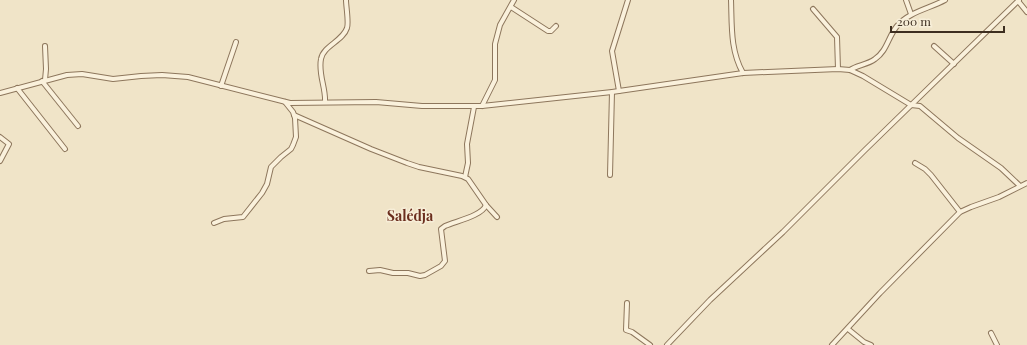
<svg xmlns="http://www.w3.org/2000/svg" width="1027" height="345" font-family="'Playfair Display',serif">
  <style>
    .lines { fill: none; stroke-linecap: round; stroke-linejoin: round }
    .minor-casing { stroke: #8d765c; stroke-width: 6 }
    .minor { stroke: #faf1dc; stroke-width: 4 }
    .labels { text-anchor: middle; dominant-baseline: central; stroke-width: 3; stroke-linejoin: round; paint-order: stroke }
    .quarter-label { font-size: 14px; font-weight: bold; fill: #6b2e1e; stroke: #f7eed8 }
  </style>
  <rect width="100%" height="100%" fill="#f0e4c8"/>
  <g class="lines">
    <g class="minor-casing">
      <g id="minor">
        <path d="M731 0C732 25 730 50 743 73"/>
        <path d="M906 0 911 14"/>
        <path d="M1018 1 1027 12"/>
        <path d="M511 7 548 31H551L556 26"/>
        <path d="M813 9 837 37 838 69"/>
        <path d="M45 46 46 69 45 80"/>
        <path d="M934 46 954 64"/>
        <path d="M850 70C857 65 867 65 875 59 887 51 888 37 897 26 909 12 928 9 945 0"/>
        <path d="M42 81 78 126"/>
        <path d="M221 86 236 42"/>
        <path d="M17 88 65 149"/>
        <path d="M619 91 612 51 628 0"/>
        <path d="M0 93 67 75 82 74 113 79 141 76 162 75 188 77 290 103 376 102 422 106H482L612 92 743 73 838 69 850 70 863 76 911 105 920 106 958 138 1001 168 1020 186"/>
        <path d="M325 102C326 88 318 74 321 59 323 46 343 41 347 28 349 23 346 6 346 0"/>
        <path d="M482 106 495 80V44L500 25 514 0"/>
        <path d="M294 115 371 149 407 163 419 167 462 176 468 179 486 205 497 217"/>
        <path d="M0 137 9 144 0 161"/>
        <path d="M915 163 925 169 931 175 960 212"/>
        <path d="M610 175 612 92"/>
        <path d="M465 177 468 163 467 144 474 107"/>
        <path d="M214 223 224 219 243 217 262 193 267 184 271 167 281 157 291 149 293 145 296 137 295 118 293 112 285 102"/>
        <path d="M369 271 380 270 393 273H408L420 276 425 275 441 266 445 261 441 229 445 226C456 221 482 216 486 205"/>
        <path d="M627 303 626 330 632 332 650 345"/>
        <path d="M848 329 864 342 871 345"/>
        <path d="M991 333 997 345"/>
        <path d="M667 345 710 300 783 232 865 150 1019 0"/>
        <path d="M832 345 880 293 960 212 971 207 999 197 1027 183"/>
      </g>
    </g>
    <use href="#minor" class="minor"/>
  </g>
  <g class="labels">
    <g class="quarter-label">
      <text x="410" y="215">Salédja</text>
    </g>
  </g>
  <path d="M891 26v6h113v-6" fill="none" stroke="#3d2e20" stroke-width="2"/>
  <text x="897" y="26" font-size="12" fill="#3d2e20" stroke="#f7eed8" stroke-width="3" paint-order="stroke">200 m</text>
</svg>
